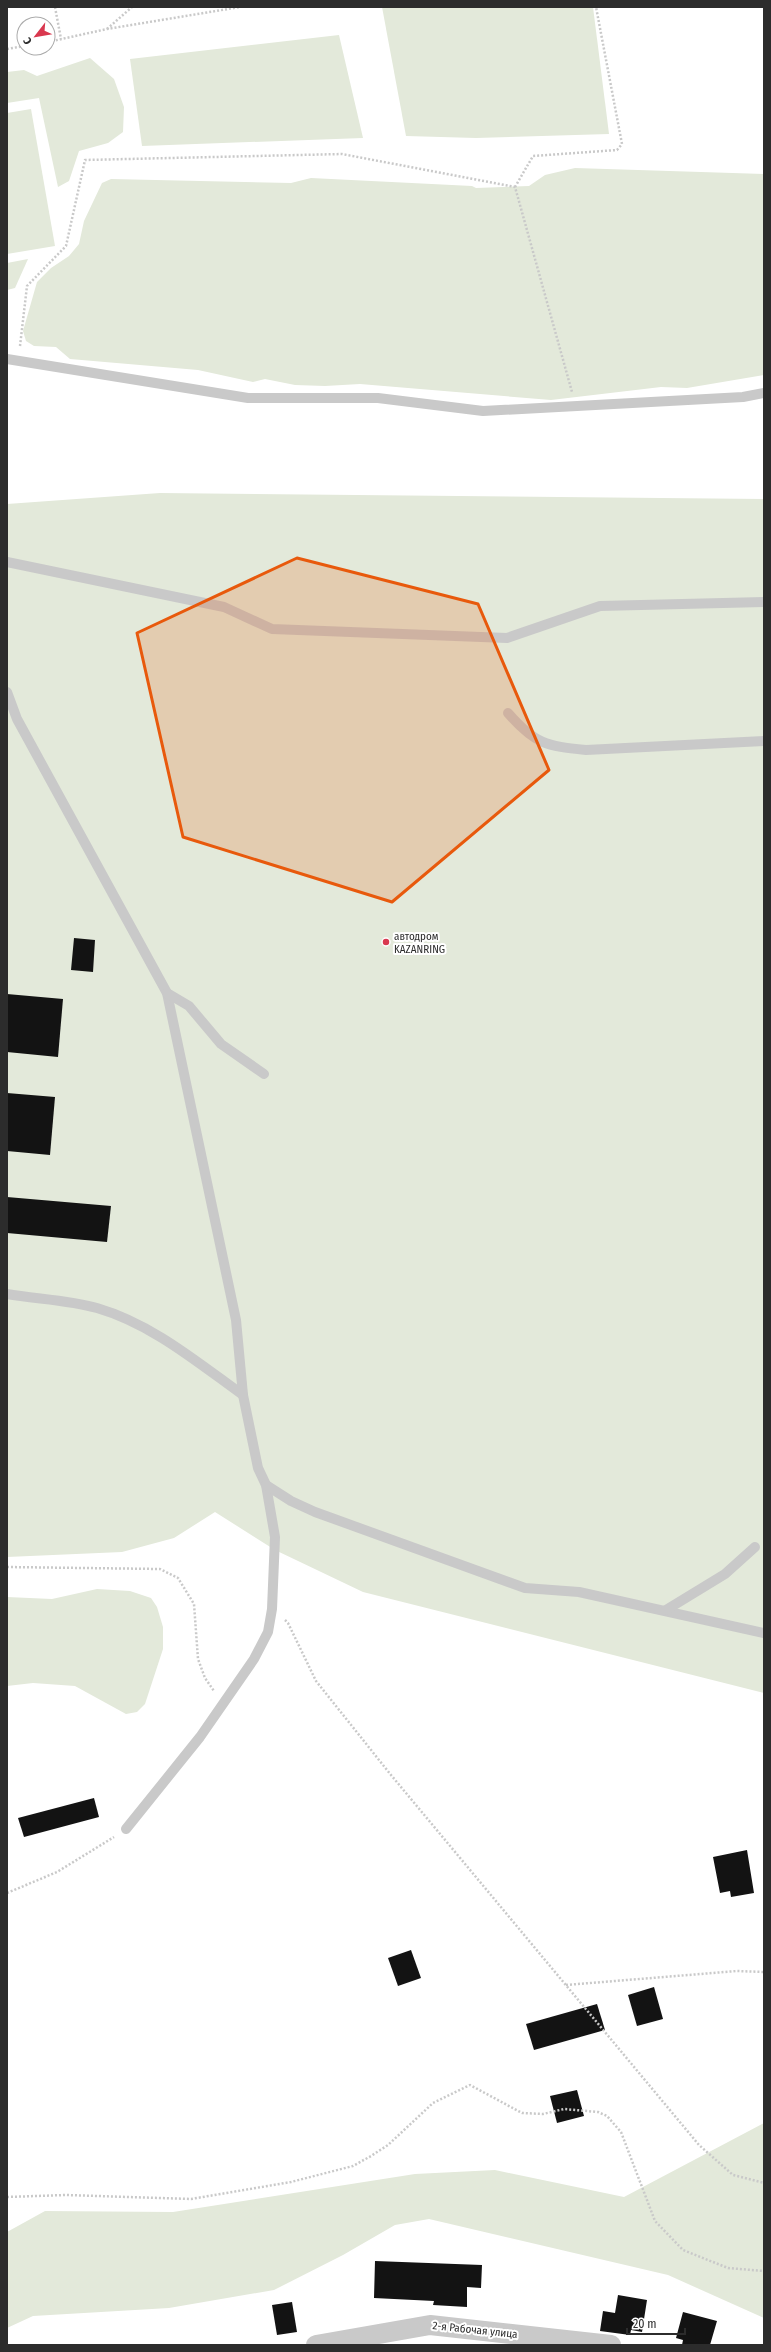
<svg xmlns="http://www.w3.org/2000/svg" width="771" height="2352" font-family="'Fira Sans Condensed',sans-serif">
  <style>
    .green { fill: #e3e9da }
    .building { fill: #131313 }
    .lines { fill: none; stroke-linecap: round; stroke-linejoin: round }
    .path { stroke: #c9c9c9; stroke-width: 2.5; stroke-dasharray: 2 2; stroke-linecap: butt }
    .service { stroke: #c9c9c9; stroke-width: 10 }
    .minor { stroke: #c9c9c9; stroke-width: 20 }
    .marked { fill: #e8590c; fill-opacity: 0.2; stroke: #e8590c; stroke-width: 3; stroke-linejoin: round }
    .poi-dot { fill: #d9384f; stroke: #fff; stroke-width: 1.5 }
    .labels { text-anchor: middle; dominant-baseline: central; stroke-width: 4; stroke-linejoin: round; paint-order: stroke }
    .poi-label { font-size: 11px; fill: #2c2c2c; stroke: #fff; text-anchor: start }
    .street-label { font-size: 11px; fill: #2c2c2c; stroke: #fff }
  </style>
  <rect width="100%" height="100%" fill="#fff"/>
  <g class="green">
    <path d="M382 7H593L609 134 476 138 406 136Z"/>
    <path d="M339 35 363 138 142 146 130 59Z"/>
    <path d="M90 58 114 79 124 107 123 132 108 143 79 151 69 181 58 187 39 98 7 103V72L24 70 37 76Z"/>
    <path d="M31 109 55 246 7 254V113Z"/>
    <path d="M575 168 764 174V375L687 388 661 387 551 400 360 384 325 386 295 385 265 379 253 382 198 370 70 359 56 347 34 346 26 341 23 331 37 282 51 268 69 256 79 244 84 221 102 183 111 179 291 183 311 178 472 186 476 188 529 186 545 175Z"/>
    <path d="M28 259 15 288 7 290V263Z"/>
    <path d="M160 493 764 499V1693L363 1592 275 1550 215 1512 174 1538 122 1552 7 1557V504Z"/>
    <path d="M97 1589 130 1591 151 1598 157 1607 163 1627V1649L145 1704 137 1712 126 1714 75 1686 33 1683 7 1686V1597L52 1599Z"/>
    <path d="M764 2123V2318L668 2275 429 2219 395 2225 343 2255 274 2290 169 2308 33 2316 7 2328V2232L45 2211 173 2212 415 2174 495 2170 624 2197Z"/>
  </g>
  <g class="building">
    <path d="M74 938 95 940 93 972 71 970Z"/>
    <path d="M7 994 63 999 58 1057 7 1052Z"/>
    <path d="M7 1093 55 1097 50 1155 7 1151Z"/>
    <path d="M7 1197 111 1206 107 1242 7 1233Z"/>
    <path d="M94 1798 99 1817 24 1837 18 1818Z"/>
    <path d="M747 1850 754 1893 731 1897 730 1891 720 1893 713 1857Z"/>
    <path d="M411 1950 421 1978 398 1986 388 1958Z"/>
    <path d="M654 1987 663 2019 637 2026 628 1995Z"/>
    <path d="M597 2004 605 2030 534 2050 526 2024Z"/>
    <path d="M577 2090 584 2116 557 2123 550 2096Z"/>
    <path d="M375 2261 482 2265 481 2288 467 2287V2307L433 2305 434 2301 374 2298Z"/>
    <path d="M618 2295 647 2300 642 2332 631 2330 630 2335 600 2331 603 2311 615 2313Z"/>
    <path d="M292 2302 297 2332 277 2335 272 2305Z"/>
    <path d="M683 2312 717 2321 710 2345H682L683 2340 676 2338Z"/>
  </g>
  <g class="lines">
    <g class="path">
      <path d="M55 7 61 39"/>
      <path d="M107 29 132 7"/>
      <path d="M48 42 107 29 240 7"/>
      <path d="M7 49 24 46"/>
      <path d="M515 187 533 156 617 150 622 144 596 7"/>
      <path d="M20 346 27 286 66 246 85 160 342 154 515 187 572 392"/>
      <path d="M7 1567 160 1569 178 1578 194 1604 198 1659 205 1678 214 1691"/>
      <path d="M285 1620 288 1623 316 1681 391 1775 699 2145 733 2175 764 2183"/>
      <path d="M7 1893 57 1872 114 1837"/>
      <path d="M566 1985 737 1971 764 1972"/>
      <path d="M7 2197 66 2195 191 2199 291 2182 353 2166 371 2156 388 2145 433 2103 470 2085 522 2113 543 2114 564 2109 598 2112 607 2116 621 2132 655 2221 683 2250 728 2268 764 2271"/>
    </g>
    <g class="service">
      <path d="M7 359 248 398H378L483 411 743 397 764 393"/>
      <path d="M7 562 224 607 272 629 507 638 600 606 764 602"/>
      <path d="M7 692 17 719 167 993 236 1320 243 1395 258 1468 266 1485 275 1537 272 1609 268 1632 254 1659 200 1737 126 1829"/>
      <path d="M508 713C535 744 546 746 586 750L764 741"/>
      <path d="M167 993 189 1006 221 1044 264 1074"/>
      <path d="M7 1294C36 1299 69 1300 97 1308 152 1324 197 1362 243 1395"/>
      <path d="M266 1485 291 1501 315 1512 525 1588 579 1592 764 1633"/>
      <path d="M666 1610 725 1574 755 1547"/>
    </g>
    <path class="minor" d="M316 2345 430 2325 611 2345"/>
  </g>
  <path class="marked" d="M297 558 478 604 549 770 392 902 183 837 137 633Z"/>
  <circle class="poi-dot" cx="386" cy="942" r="4"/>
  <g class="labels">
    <g class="poi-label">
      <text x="394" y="936">автодром<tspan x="394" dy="13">KAZANRING</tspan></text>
    </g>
    <g class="street-label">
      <text transform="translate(475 2330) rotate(6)">2-я Рабочая улица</text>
    </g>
  </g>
  <rect width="771" height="2352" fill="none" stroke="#2c2c2c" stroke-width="16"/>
  <g transform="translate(36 36) rotate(239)"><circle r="19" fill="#ffffff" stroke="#ababab"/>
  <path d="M0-3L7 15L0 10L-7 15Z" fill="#d9384f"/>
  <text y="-6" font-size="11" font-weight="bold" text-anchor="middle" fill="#2c2c2c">С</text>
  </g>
  <path d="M627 2328v6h58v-6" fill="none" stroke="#2c2c2c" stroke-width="2"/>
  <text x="633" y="2328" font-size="12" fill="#2c2c2c" stroke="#ffffff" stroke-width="3" paint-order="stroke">20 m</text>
</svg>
